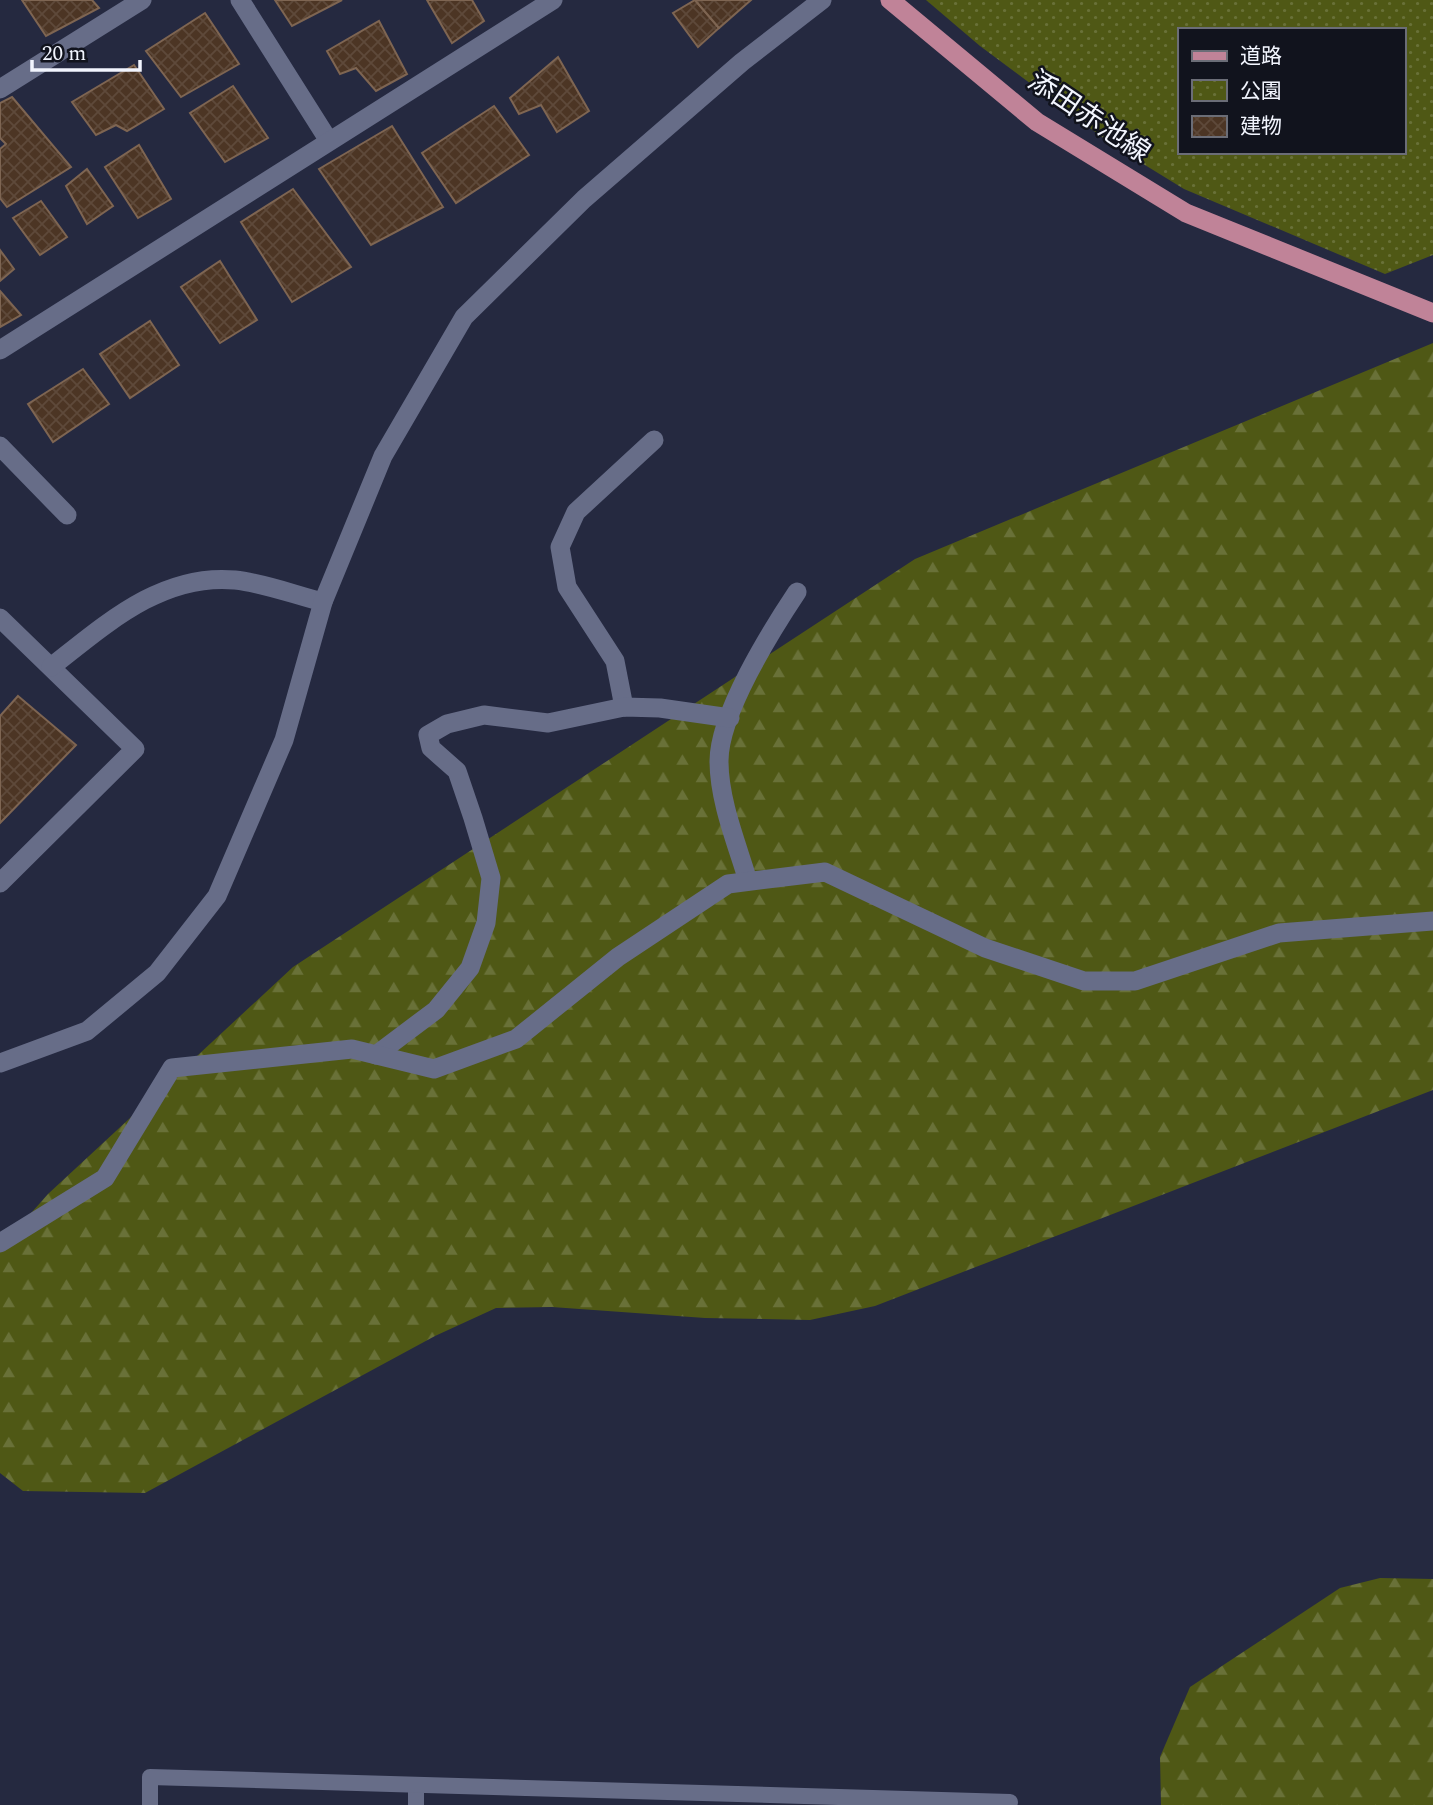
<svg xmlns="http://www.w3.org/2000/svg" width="1433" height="1805" font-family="Spectral,'Noto Sans JP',serif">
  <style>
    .forest { fill: url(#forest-firs) }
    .park { fill: url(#park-dots); fill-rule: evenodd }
    .building { fill: url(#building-cross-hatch); stroke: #7e6552; stroke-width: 2 }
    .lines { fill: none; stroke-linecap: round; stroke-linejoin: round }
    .service { stroke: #676d88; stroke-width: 16 }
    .minor { stroke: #676d88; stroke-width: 19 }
    .primary { stroke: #c08398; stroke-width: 19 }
    .labels { text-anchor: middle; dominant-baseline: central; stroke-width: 5; stroke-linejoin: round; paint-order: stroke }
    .street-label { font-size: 28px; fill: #f2f5fe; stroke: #11131d }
  </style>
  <defs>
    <pattern id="forest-firs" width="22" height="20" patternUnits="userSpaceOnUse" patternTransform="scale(1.75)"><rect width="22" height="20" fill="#4f5815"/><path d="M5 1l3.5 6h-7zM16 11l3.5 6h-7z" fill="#697138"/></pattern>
    <pattern id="park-dots" width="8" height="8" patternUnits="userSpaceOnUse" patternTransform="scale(1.75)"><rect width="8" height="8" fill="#4f5815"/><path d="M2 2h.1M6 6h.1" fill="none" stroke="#697138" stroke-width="1.8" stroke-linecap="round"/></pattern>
    <pattern id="building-cross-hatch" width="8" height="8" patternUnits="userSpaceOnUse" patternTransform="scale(1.75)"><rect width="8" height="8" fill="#4c3524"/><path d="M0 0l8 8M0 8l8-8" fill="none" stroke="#5e493a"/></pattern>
  </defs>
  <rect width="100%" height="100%" fill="#252940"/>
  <g class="forest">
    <path d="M1433 343V1090L875 1306 810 1320 705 1318 552 1307 496 1308 435 1336 145 1493 23 1491 0 1473V1248L48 1194 293 967 915 559Z"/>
    <path d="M1380 1578 1433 1579V1805H1161L1160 1757 1190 1687 1340 1588Z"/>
  </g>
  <path class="park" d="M926 0H1433V255L1385 274 1184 189 1114 146 980 46ZM1179 30H1403V152H1179Z"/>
  <g class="building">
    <path d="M22 0H92L99 8 46 36Z"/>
    <path d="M275 0H342L292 26Z"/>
    <path d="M427 0H472L484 21 452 43Z"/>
    <path d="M695 0 719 28 698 47 673 13Z"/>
    <path d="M695 0H751L719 28Z"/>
    <path d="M205 13 239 64 181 97 146 51Z"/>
    <path d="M379 21 407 74 376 91 356 68 340 74 327 51Z"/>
    <path d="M558 57 589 111 557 132 541 105 519 114 510 98Z"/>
    <path d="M134 65 164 109 127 131 116 125 96 135 72 102Z"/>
    <path d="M233 86 268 138 225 162 190 113Z"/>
    <path d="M12 97 71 167 7 207 0 198V149L6 144 0 138V103Z"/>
    <path d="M494 106 529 155 456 203 422 153Z"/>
    <path d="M392 126 443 207 371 245 319 169Z"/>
    <path d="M139 145 171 199 138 218 105 167Z"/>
    <path d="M87 169 113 206 87 224 66 186Z"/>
    <path d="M293 189 351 267 292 302 241 222Z"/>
    <path d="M41 201 67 237 40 255 13 218Z"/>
    <path d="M0 250 14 269 0 281Z"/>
    <path d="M220 261 257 320 220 343 181 287Z"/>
    <path d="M0 291 21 315 0 327Z"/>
    <path d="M150 321 179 365 130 398 100 354Z"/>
    <path d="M83 369 109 404 53 442 28 404Z"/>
    <path d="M18 696 76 745 0 823V716Z"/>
  </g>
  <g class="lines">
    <g class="service">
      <path d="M416 1785V1805"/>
      <path d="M150 1805V1777L1010 1802"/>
    </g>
    <g class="minor">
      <path d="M240 0 329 141"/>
      <path d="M0 89 142 0"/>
      <path d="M0 350 553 0"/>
      <path d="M0 446 67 515"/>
      <path d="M0 618 135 749 0 883"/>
      <path d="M51 667C105 625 161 573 235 580 264 583 295 595 323 602"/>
      <path d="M624 707 615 661 567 587 560 547 576 512 654 440"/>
      <path d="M748 881C737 844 719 801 719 761 719 714 771 631 797 592"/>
      <path d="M376 1055 436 1010 470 968 486 923 491 878 473 818 457 771 431 748 428 735 447 724 484 715 548 723 624 707 660 708 730 718"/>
      <path d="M0 1063 87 1031 157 973 217 896 284 740 323 602 383 456 464 317 584 199 742 62 822 0"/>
      <path d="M0 1243 105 1178 172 1068 352 1049 434 1069 516 1039 618 957 728 884 825 872 985 948 1084 981H1135L1279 933 1433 921"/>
    </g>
    <path class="primary" d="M890 0 1037 122 1186 213 1433 313"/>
  </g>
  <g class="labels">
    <g class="street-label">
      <text transform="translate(1089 117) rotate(34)">添田赤池線</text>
    </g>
  </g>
  <rect x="1178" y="28" width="228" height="126" fill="#11131d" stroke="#6b6d77" stroke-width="2"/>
  <rect x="1192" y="51" width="35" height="10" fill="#c08398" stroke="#6b6d77" stroke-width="2"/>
  <text x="1240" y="63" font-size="21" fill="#f2f5fe">道路</text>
  <rect x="1192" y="80" width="35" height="21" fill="url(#park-dots)" stroke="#6b6d77" stroke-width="2"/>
  <text x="1240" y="98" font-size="21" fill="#f2f5fe">公園</text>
  <rect x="1192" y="116" width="35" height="21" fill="url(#building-cross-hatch)" stroke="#6b6d77" stroke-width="2"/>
  <text x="1240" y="133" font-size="21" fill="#f2f5fe">建物</text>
  <path d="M32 60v10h108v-10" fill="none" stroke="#f2f5fe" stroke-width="3.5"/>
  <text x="42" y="60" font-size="21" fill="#f2f5fe" stroke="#11131d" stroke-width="5" paint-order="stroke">20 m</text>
</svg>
